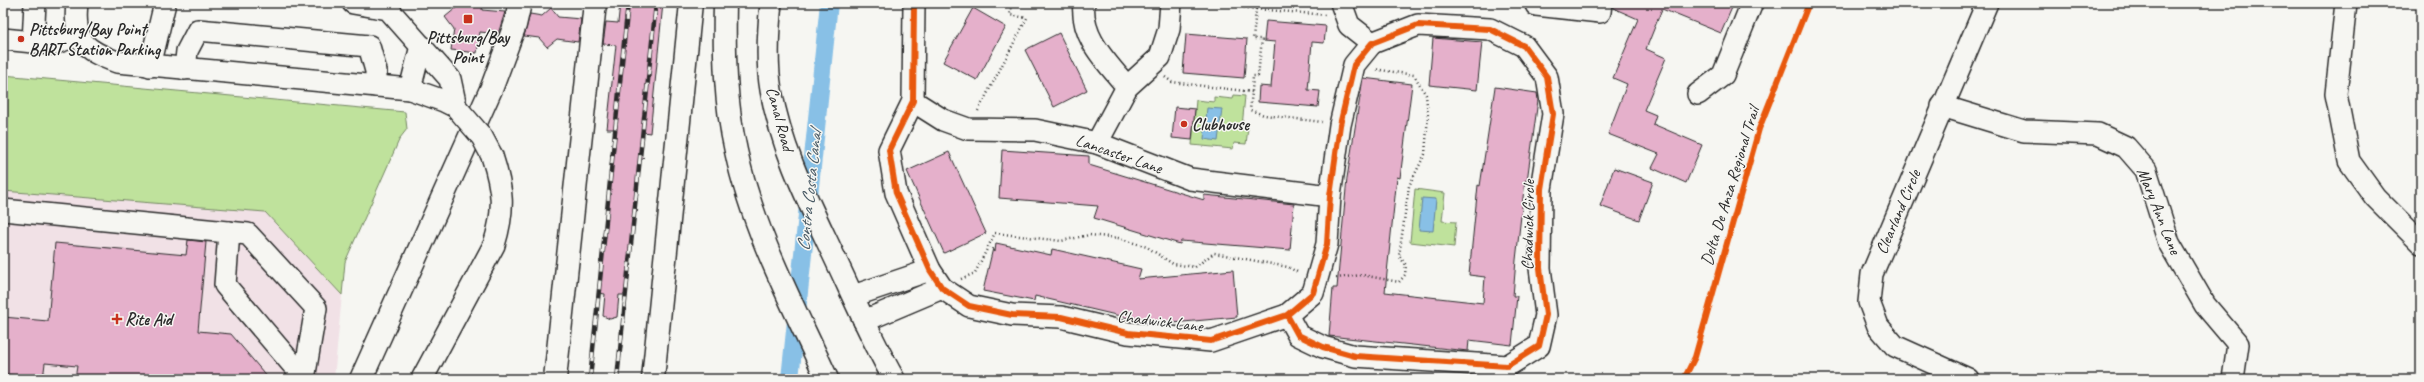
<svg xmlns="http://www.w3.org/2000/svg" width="2424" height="382" font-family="Caveat,sans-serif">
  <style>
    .built { fill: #f1e1e6 }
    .green { fill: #bfe29c; stroke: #758664 }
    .water { fill: #88c0e6; stroke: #63849b }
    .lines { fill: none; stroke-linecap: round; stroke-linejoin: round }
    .canal { stroke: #88c0e6; stroke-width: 18 }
    .building { fill: #e5b0cb; stroke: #2b2b2b }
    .minor-casing { stroke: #2b2b2b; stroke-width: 24 }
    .highway-casing { stroke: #2b2b2b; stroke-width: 25 }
    .path { stroke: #2b2b2b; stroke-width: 2.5; stroke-dasharray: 1 3; stroke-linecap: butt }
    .minor { stroke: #f6f6f2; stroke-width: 21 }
    .highway { stroke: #f6f6f2; stroke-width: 22 }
    .rail-casing { stroke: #2b2b2b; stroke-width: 4.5 }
    .rail { stroke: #f6f6f2; stroke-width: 3; stroke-dasharray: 9; stroke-linecap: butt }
    .minor-bridge-casing { stroke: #2b2b2b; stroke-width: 24; stroke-linecap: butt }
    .minor-bridge { stroke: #f6f6f2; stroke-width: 21 }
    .cycleway-casing { stroke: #f6f6f2; stroke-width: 8 }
    .cycleway { stroke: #e8590c; stroke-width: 6 }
    .poi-dot { fill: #c8321e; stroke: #f6f6f2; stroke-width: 1.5 }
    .labels { text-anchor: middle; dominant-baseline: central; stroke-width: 3; stroke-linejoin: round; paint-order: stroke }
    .poi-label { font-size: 17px; font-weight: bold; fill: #2b2b2b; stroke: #f6f6f2; text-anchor: start }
    .street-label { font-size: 17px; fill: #2b2b2b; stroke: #f6f6f2 }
    .water-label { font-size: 18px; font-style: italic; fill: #475863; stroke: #f6f6f2 }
  </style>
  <rect width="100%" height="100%" fill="#f6f6f2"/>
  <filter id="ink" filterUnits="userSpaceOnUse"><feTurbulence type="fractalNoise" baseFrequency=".025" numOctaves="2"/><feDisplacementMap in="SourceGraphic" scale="8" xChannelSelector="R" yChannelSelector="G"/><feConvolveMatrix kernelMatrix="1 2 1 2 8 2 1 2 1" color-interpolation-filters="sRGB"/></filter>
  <g filter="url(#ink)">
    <path class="built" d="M3 191 265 212 342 295 334 379H3Z"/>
    <g class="green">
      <path d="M3 75 405 112 407 129 400 138 345 262 342 295 265 212 3 191Z"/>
      <path d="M1234 95 1245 96 1242 127 1248 128 1246 144 1234 143 1233 149 1192 145 1196 100 1214 102V97L1233 99Z"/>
      <path d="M1415 189 1445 193 1442 221 1456 222 1454 247 1410 242Z"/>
    </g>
    <g class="water">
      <path d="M1207 108 1222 109 1218 141 1204 139Z"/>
      <path d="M1422 198 1436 199 1433 231 1419 230Z"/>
    </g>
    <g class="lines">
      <path class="canal" d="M790 379 829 3"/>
    </g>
    <g class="building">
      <path d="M457 3H483L482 10 505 12 498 34 480 32 477 53 451 50 454 29 445 17 456 8Z"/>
      <path d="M620 3H663L650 133 643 132 641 155 644 158 640 161 635 207 638 211 634 214 629 261 632 265 629 268 626 295H619L617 317 610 319 603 316 605 294 599 293 602 264 599 261 602 259 607 211 605 208 608 205 613 158 610 155 613 152 616 129H607L616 45 603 44 606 22 618 23Z"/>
      <path d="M1613 3H1734L1721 33 1662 9 1646 49 1666 58 1644 110 1656 115 1653 124 1702 145 1686 183 1652 168 1659 154 1608 134 1627 84 1613 78 1638 19 1613 8Z"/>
      <path d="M551 8 558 17 581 19 578 42 557 39 547 47 539 38 524 36 530 14 542 16Z"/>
      <path d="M973 8 1006 27 977 80 943 62Z"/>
      <path d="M1266 21 1326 26 1324 43 1312 42 1308 90 1320 91 1318 107 1258 102 1259 86 1271 87 1275 42 1264 41Z"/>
      <path d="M1059 33 1087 90 1054 107 1025 50Z"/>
      <path d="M1186 34 1247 39 1244 78 1183 73Z"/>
      <path d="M1433 38 1482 42 1477 90 1429 85Z"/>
      <path d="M1363 78 1412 84 1400 178 1397 177 1385 292 1483 303 1485 277 1469 275 1478 185 1480 186 1495 87 1537 93 1538 100 1527 181 1525 180 1516 260 1513 296H1517L1512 345 1469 340 1468 351 1329 336 1333 288H1337L1347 178Z"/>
      <path d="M1175 107 1195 109 1192 140 1172 138Z"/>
      <path d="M1002 150 1089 156V165L1204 200V195L1294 204 1290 250 1181 241 1180 244 1094 218 1098 206 999 198Z"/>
      <path d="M949 152 986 233 944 253 907 171Z"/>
      <path d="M1614 168 1653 182 1639 220 1600 206Z"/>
      <path d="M188 240 206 242 198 331 231 334 269 379H75L77 366 45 363 43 379 3 374V317L48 321 55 243 186 255Z"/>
      <path d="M996 243 1051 255 1052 249 1141 269 1138 279 1233 270 1237 317 1162 324 1150 323 1035 296 1034 301 983 291 993 248 995 252Z"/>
    </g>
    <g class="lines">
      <g class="minor-casing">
        <g id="minor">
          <path d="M77 3C73 40 83 50 117 62L410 89 444 101 456 107"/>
          <path d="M353 3 388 9 450 79 456 107"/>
          <path d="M771 3C768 32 766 62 771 90 781 148 808 201 833 254 853 296 871 339 894 379"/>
          <path d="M914 3 913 101 889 150 896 193 930 270 942 288 969 306 1012 315 1061 317 1128 333 1211 341 1287 315 1313 293 1327 244 1330 196 1340 125 1354 65 1372 43"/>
          <path d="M1084 3C1080 38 1107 62 1127 87"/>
          <path d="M1341 3 1349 25 1372 43"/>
          <path d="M2346 3 2336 94 2349 161 2375 197 2421 243"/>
          <path d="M1536 5 1600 12 1601 3"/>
          <path d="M3 39 53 44 78 35"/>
          <path d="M33 42 35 3"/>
          <path d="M150 66 165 3"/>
          <path d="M185 69 187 51 198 30 369 46 376 71V86"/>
          <path d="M410 89 421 46"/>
          <path d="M1698 94 1723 75 1752 3"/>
          <path d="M913 101 943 120 968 129 1035 130 1097 143 1190 179 1330 196"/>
          <path d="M1942 106 2024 131 2098 134 2126 147 2146 170 2169 243 2205 305 2238 344 2233 379"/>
          <path d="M1097 143 1127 87 1160 57 1169 29 1171 3"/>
          <path d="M3 210 248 234 316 308 304 379"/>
          <path d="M229 232 225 285 304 378"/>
          <path d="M853 296 930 270"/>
          <path d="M1287 315 1298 335 1323 347 1355 356 1507 366 1539 346 1546 315 1540 268 1541 189 1553 114 1547 77 1524 46 1490 29 1418 25 1372 43"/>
          <path d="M864 321 942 288"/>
          <path d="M422 379 494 245C505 209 503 190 492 156"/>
          <path d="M1968 379 1895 346 1878 326 1869 302 1872 274 1987 3"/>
        </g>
      </g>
      <g class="highway-casing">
        <g id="highway">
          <path d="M725 3C724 53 725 103 736 151 753 231 793 305 827 379"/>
          <path d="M361 379 492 87 515 25 520 3"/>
          <path d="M555 379 595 3"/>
          <path d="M653 379 691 3"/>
        </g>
      </g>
      <g class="path">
        <path d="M977 3 1011 6"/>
        <path d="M1241 3 1240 7 1256 9 1253 39H1262L1258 76H1253L1252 92"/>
        <path d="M1256 9 1326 15"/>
        <path d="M1165 77 1172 82 1252 92 1250 110 1264 115 1322 122"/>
        <path d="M978 111 1027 18 1010 15 1012 3"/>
        <path d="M1336 278 1362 275 1399 282 1405 275 1406 265 1399 256 1409 186 1425 154 1428 116 1426 95 1414 75 1374 69"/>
        <path d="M961 279 975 273 995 233 1061 241 1089 235 1118 238 1147 247 1173 264 1195 267 1214 253 1288 267 1299 273"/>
      </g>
      <use href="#minor" class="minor"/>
      <use href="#highway" class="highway"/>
      <g class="rail-casing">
        <g id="rail">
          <path d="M590 379 628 3"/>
          <path d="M617 379 656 3"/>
        </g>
      </g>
      <use href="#rail" class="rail"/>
      <g class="minor-bridge-casing">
        <path id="minor-bridge" d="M456 107 482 137 492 156"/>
      </g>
      <use href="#minor-bridge" class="minor-bridge"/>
      <g class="cycleway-casing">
        <g id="cycleway">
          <path d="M914 3 913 101 889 150 896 193 930 270 942 288 969 306 1012 315 1061 317 1128 333 1211 341 1287 315 1313 293 1327 244 1330 196 1340 125 1354 65 1372 43 1418 25 1490 29 1524 46 1547 77 1553 114 1541 189 1540 268 1546 315 1539 346 1507 366 1355 356 1323 347 1298 335 1287 315"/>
          <path d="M1684 379 1695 357 1759 129 1809 3"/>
        </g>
      </g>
      <use href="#cycleway" class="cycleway"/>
    </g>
  </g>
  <g class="poi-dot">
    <rect x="463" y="14" width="10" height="10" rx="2"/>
    <circle cx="21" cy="39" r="4"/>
    <circle cx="1184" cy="124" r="4"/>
    <path d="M115 313h4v4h4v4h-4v4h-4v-4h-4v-4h4z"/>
  </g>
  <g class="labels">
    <g class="poi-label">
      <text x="29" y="29">Pittsburg/Bay Point<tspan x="29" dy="20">BART Station Parking</tspan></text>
      <text x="468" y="37" text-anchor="middle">Pittsburg/Bay<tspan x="468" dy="20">Point</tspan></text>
      <text x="1192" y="124">Clubhouse</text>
      <text x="125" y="319">Rite Aid</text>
    </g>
    <g class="street-label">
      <text transform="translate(780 119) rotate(75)">Canal Road</text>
      <text transform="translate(1119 154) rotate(19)">Lancaster Lane</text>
      <text transform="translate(1730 186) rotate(-73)">Delta De Anza Regional Trail</text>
      <text transform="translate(2159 211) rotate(68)">Mary Ann Lane</text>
      <text transform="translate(1898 212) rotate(-67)">Clearland Circle</text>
      <text transform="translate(1528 225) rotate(-89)">Chadwick Circle</text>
      <text transform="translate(1160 321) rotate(7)">Chadwick Lane</text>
    </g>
    <g class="water-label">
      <text transform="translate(809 191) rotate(-84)">Contra Costa Canal</text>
    </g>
  </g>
  <rect width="2424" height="382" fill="none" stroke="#f6f6f2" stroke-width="16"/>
  <rect x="8" y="8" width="2408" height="366" fill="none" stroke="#2b2b2b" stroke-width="1.5" filter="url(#ink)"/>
</svg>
